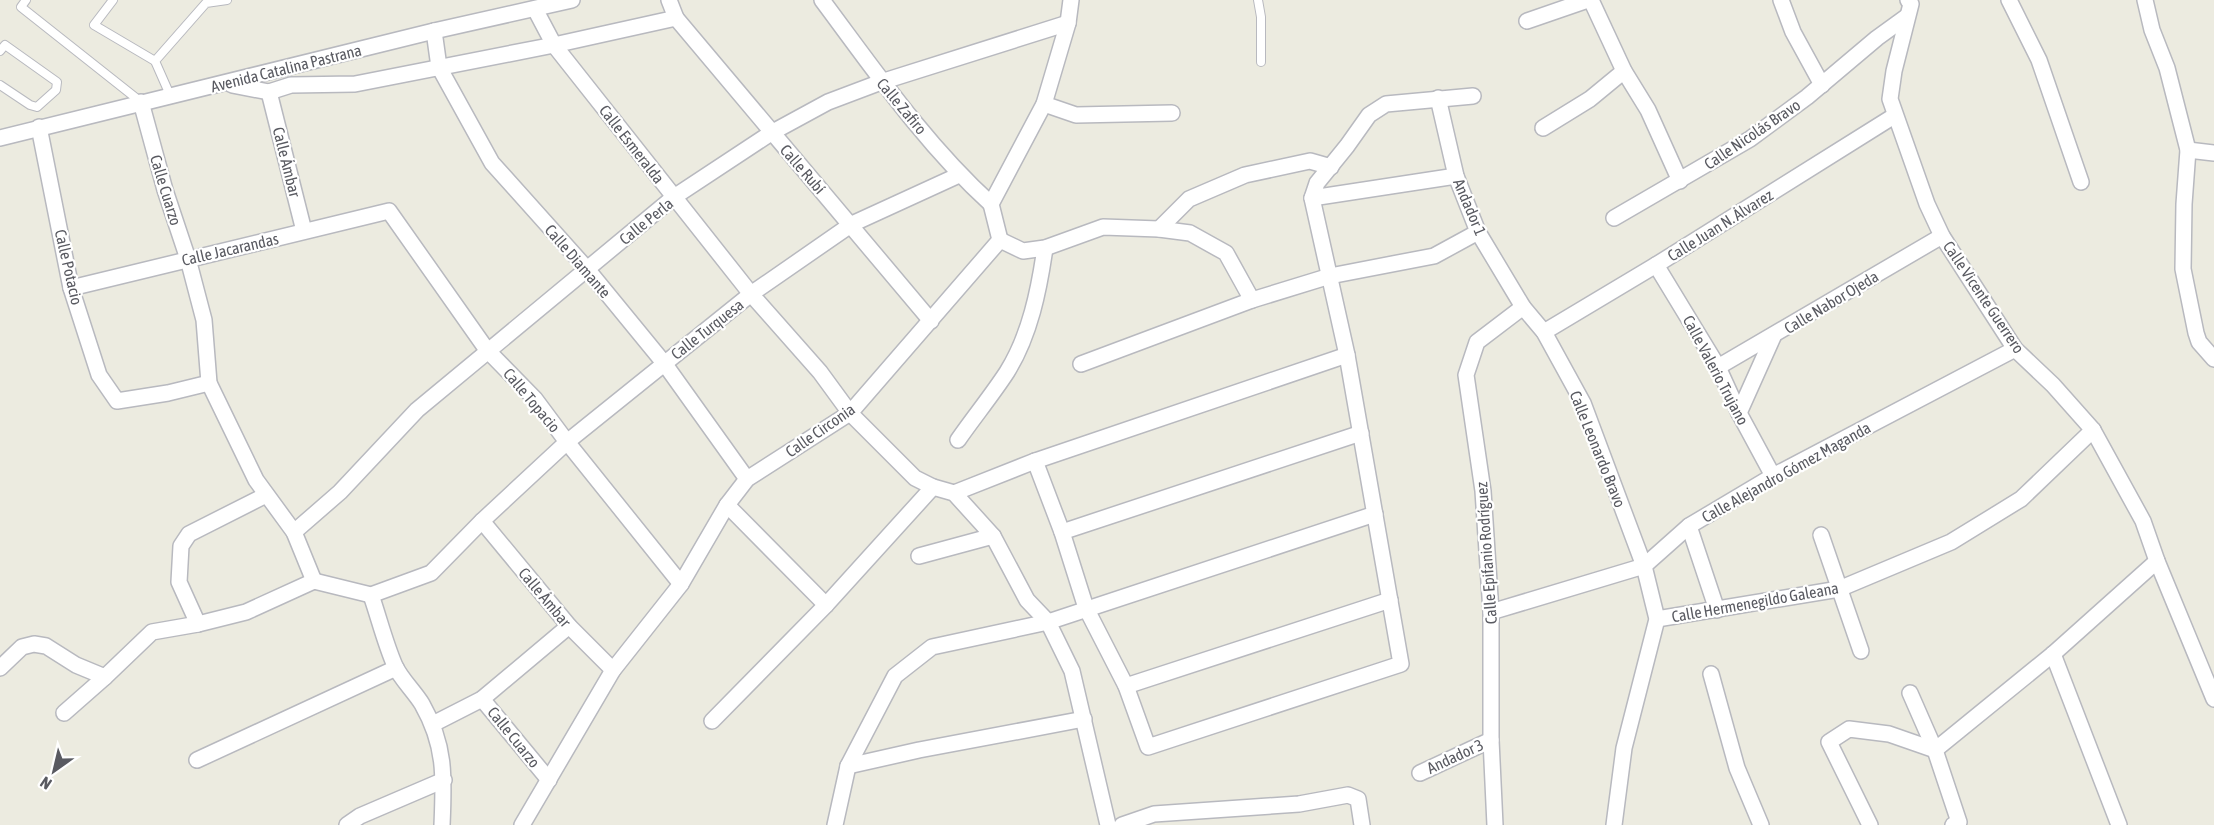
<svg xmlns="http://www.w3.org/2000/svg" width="2214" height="825" font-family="'Asap Condensed',sans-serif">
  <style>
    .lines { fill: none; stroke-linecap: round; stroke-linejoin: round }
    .service-casing { stroke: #b8b9bf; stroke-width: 10 }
    .minor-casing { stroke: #b8b9bf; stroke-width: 18 }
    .service { stroke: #fff; stroke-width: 8 }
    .minor { stroke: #fff; stroke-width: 15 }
    .labels { text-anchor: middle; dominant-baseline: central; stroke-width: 4.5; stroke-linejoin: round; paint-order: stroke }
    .street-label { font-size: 16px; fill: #595a61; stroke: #fff }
  </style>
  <rect width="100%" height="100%" fill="#ecebe0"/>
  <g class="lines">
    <g class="service-casing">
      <g id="service">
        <path d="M26 0 21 7 141 102"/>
        <path d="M113 0 94 25 155 61"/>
        <path d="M1258 0 1261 17V62"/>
        <path d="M0 51 5 45 57 82 56 90 37 107 30 105 0 85"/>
        <path d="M170 95 155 61 206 3 227 0"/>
      </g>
    </g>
    <g class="minor-casing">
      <g id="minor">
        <path d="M822 0C875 71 925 144 991 204"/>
        <path d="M1591 0 1624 71 1648 110 1680 181"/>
        <path d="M1781 0 1793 32 1822 85"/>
        <path d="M1908 0 1911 4 1894 71 1890 99 1927 204 1942 236 2015 349 2053 385 2093 430 2143 521 2157 561 2214 699"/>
        <path d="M2009 0 2039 60 2081 182"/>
        <path d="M2145 0 2152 30 2167 68 2188 150 2184 204 2183 269 2196 333 2199 342 2214 359"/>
        <path d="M535 9 554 45 751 294 820 372 850 413 915 478 933 487 954 493 993 536 1027 600 1048 622 1072 671 1108 825"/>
        <path d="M676 18 931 321"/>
        <path d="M1527 21 1588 0"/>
        <path d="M434 31 439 67 492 163 587 269 664 363 747 479"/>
        <path d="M232 85 269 92 291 85 355 84 554 45 676 18 669 0"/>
        <path d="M269 92 304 231"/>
        <path d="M1438 98 1456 176 1478 232 1523 307 1544 332 1583 403 1644 566 1657 619 1624 748 1614 825"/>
        <path d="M141 102 165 190 188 259 204 320 209 383 256 480 294 532 314 581"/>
        <path d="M1044 104 1076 115 1172 113"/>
        <path d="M39 127 71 288 99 375 117 401 168 393 209 383"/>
        <path d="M1543 128 1590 99 1624 71"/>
        <path d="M0 138 434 31 572 0"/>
        <path d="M2188 150 2214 153"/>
        <path d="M1312 198 1456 176"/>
        <path d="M1614 218 1750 139 1807 97 1877 38 1906 17"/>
        <path d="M1159 229 1189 199 1245 175 1310 161 1331 167"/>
        <path d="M1000 240 1023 251 1045 248 1103 227 1159 229 1190 233 1226 253 1252 300"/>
        <path d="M1656 265 1718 367 1739 413 1773 476"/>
        <path d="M71 288 389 211 487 350 535 399 567 442 681 584"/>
        <path d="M1544 332 1656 265 1894 116"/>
        <path d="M1081 364 1252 300 1330 276 1434 256 1478 232"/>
        <path d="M1718 367 1942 236"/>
        <path d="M1739 413 1773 337"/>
        <path d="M958 440C974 417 992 395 1007 372 1030 335 1039 290 1045 248"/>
        <path d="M1035 461 1062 532 1086 608 1126 686 1148 747 1401 664 1347 355 1312 198 1317 183 1347 146 1369 115 1386 104 1473 96"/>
        <path d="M954 493 1035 461 1347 355"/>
        <path d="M727 505 826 605"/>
        <path d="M482 521 569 626 613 670"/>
        <path d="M1689 526 1717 610"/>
        <path d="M294 532 340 492 417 410 674 197 771 133 828 102 881 82 1068 23"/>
        <path d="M1062 532 1361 433"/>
        <path d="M1821 535 1861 651"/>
        <path d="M919 556 993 536"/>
        <path d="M371 595C379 618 385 643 395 666 401 679 414 691 422 704 446 746 444 778 442 825"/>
        <path d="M1491 612 1644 566 1689 526 1773 476 2015 349"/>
        <path d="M1657 619 1839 589 1951 542 2021 499 2093 430"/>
        <path d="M198 624 179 582 181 546 189 534 266 495"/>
        <path d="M2053 654 2119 825"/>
        <path d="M0 668 22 647 34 644 46 646 76 665 105 677 152 632 198 624 246 612 314 581 371 595 431 573 482 521 567 442 751 294 852 224 959 175"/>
        <path d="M1711 674 1737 768 1761 825"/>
        <path d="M1126 686 1390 600"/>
        <path d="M1910 693 1935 750 1959 822 1953 825"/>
        <path d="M482 699 549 780"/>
        <path d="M64 713 105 677"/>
        <path d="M712 721 826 605 933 487"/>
        <path d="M433 724 482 699 569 626"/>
        <path d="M197 760 396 668"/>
        <path d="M848 766 919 750 1084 719"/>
        <path d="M1420 773 1491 740"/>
        <path d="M347 825 360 816 444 780"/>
        <path d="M522 825 613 670 681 584 727 505 747 479 850 413 1000 240 991 204 1044 104 1068 23 1071 0"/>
        <path d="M835 825 848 766 895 676 932 647 1048 622 1375 514"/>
        <path d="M1122 825 1154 814 1299 804 1348 795 1358 799 1362 825"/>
        <path d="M1495 825 1491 740V612L1483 491 1466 375 1477 342 1523 307"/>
        <path d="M1870 825 1829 742 1849 729 1889 734 1935 750 2053 654 2157 561"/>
      </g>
    </g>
    <use href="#service" class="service"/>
    <use href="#minor" class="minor"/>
  </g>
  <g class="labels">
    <g class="street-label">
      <text transform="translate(286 68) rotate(-14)">Avenida Catalina Pastrana</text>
      <text transform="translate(902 106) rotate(50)">Calle Zafiro</text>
      <text transform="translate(1752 134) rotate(-34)">Calle Nicolás Bravo</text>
      <text transform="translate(632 144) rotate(52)">Calle Esmeralda</text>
      <text transform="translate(287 162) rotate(76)">Calle Ámbar</text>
      <text transform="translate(803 169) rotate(49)">Calle Rubí</text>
      <text transform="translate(166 190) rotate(73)">Calle Cuarzo</text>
      <text transform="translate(1470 207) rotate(67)">Andador 1</text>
      <text transform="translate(646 221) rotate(-39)">Calle Perla</text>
      <text transform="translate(1720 225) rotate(-32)">Calle Juan N. Álvarez</text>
      <text transform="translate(230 249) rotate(-13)">Calle Jacarandas</text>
      <text transform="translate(578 261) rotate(49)">Calle Diamante</text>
      <text transform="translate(69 267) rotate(77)">Calle Potacio</text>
      <text transform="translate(1984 297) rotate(56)">Calle Vicente Guerrero</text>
      <text transform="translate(1831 302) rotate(-31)">Calle Nabor Ojeda</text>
      <text transform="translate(707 329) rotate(-38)">Calle Turquesa</text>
      <text transform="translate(1716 370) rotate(62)">Calle Valerio Trujano</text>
      <text transform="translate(532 400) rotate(50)">Calle Topacio</text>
      <text transform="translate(820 430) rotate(-35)">Calle Circonia</text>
      <text transform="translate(1598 449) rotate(68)">Calle Leonardo Bravo</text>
      <text transform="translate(1786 472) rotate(-29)">Calle Alejandro Gómez Maganda</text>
      <text transform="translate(1486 553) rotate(-94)">Calle Epifanio Rodríguez</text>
      <text transform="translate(545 597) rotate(50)">Calle Ámbar</text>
      <text transform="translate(1755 602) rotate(-10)">Calle Hermenegildo Galeana</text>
      <text transform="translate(514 737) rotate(51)">Calle Cuarzo</text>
      <text transform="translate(1455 756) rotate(-25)">Andador 3</text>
    </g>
  </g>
  <g transform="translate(54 771) rotate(214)" stroke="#ffffff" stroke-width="4.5" paint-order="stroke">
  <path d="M0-4.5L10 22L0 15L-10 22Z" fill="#595a61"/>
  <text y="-9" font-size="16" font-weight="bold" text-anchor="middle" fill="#595a61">N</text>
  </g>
</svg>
